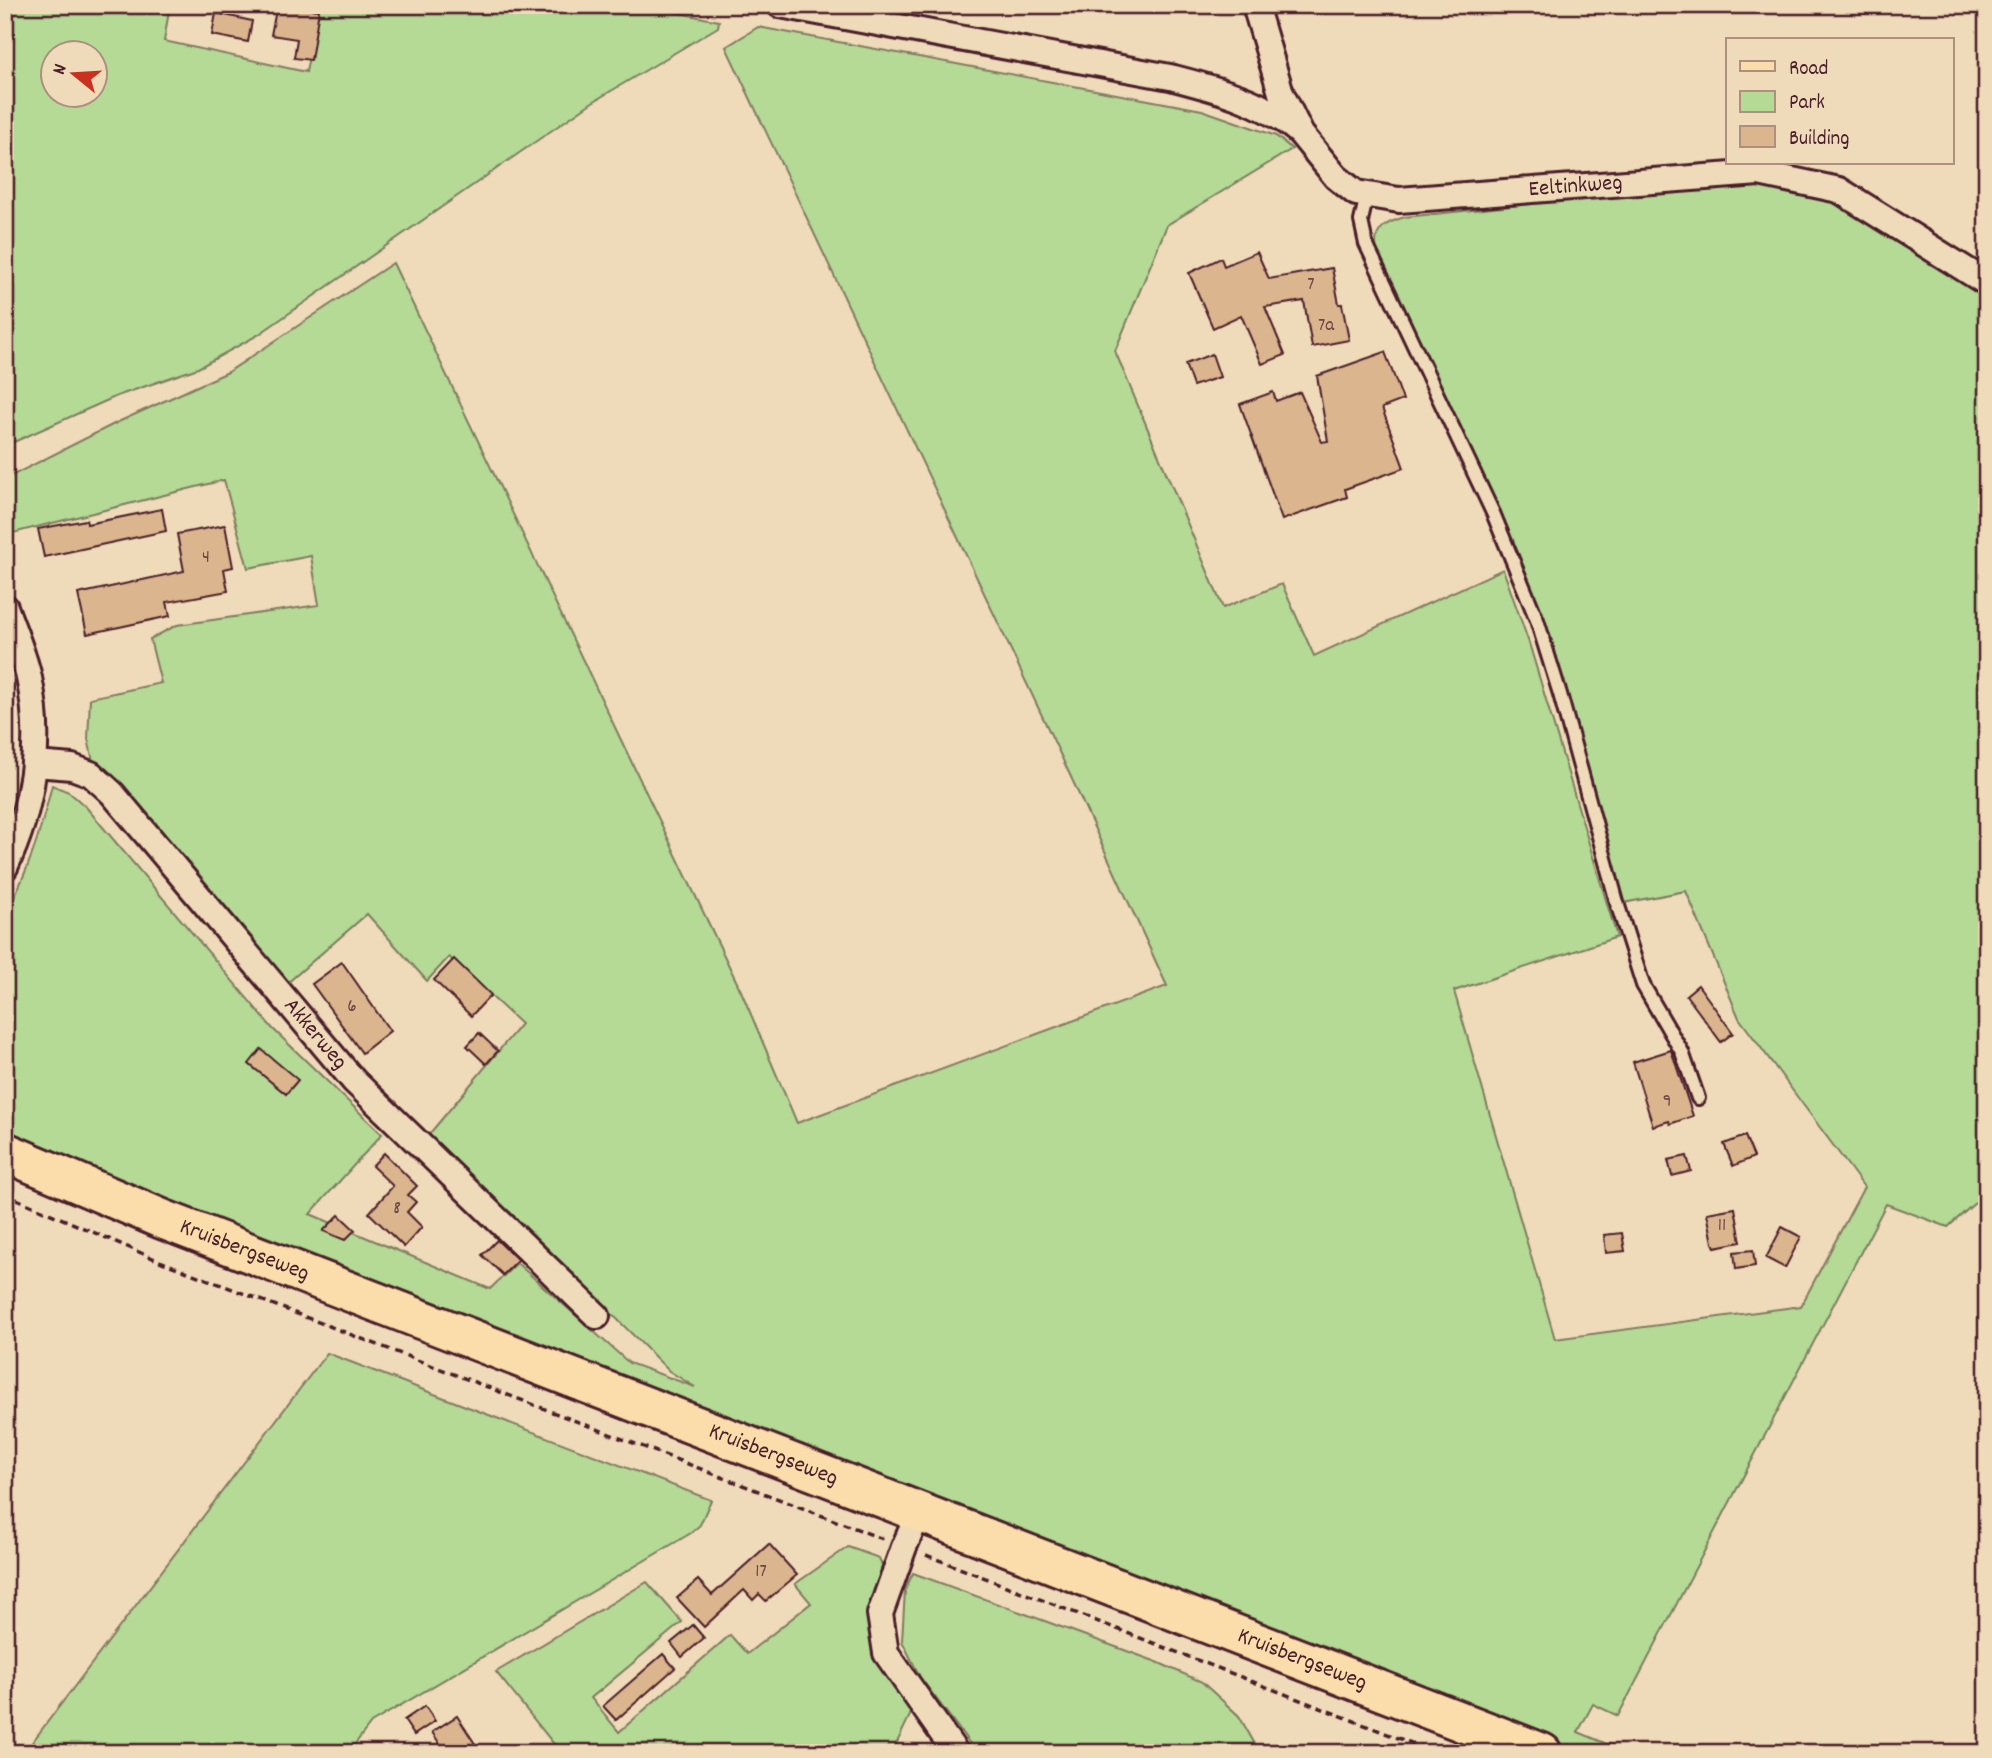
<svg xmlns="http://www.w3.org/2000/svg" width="1992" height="1758" font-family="Dekko,sans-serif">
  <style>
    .green { fill: #b4da95; stroke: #7f7c60; stroke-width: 2; fill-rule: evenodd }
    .building { fill: #dab58e; stroke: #4a1f2b; stroke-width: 2 }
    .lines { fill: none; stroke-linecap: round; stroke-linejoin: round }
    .lane-casing { stroke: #4a1f2b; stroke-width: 18 }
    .street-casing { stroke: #4a1f2b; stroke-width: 30 }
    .primary-casing { stroke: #4a1f2b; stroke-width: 44 }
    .path { stroke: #4a1f2b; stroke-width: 3.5; stroke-dasharray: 7 5; stroke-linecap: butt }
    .lane { stroke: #efdbb9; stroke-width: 12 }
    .street { stroke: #efdbb9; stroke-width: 24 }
    .primary { stroke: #faddab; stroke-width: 38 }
    .labels { text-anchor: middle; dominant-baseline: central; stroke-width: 5; stroke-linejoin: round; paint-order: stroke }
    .number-label { font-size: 19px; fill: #6e4444 }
    .street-label { font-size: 23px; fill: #4a1f2b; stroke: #efdbb9 }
  </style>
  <rect width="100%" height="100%" fill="#efdbb9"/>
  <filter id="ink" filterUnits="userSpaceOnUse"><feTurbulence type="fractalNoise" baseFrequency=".0143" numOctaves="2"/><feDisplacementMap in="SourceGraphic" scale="14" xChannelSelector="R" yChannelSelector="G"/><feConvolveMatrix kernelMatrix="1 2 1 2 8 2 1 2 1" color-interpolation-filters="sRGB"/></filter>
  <g filter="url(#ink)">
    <g class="green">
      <path d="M5 5H170L164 41 306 72 319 5H638L719 21 718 27 591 103 258 335 198 368 117 396 5 446ZM52 52H94V94H52Z"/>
      <path d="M758 27 1202 110 1276 136 1292 149 1167 225 1115 351 1223 608 1282 584 1314 656 1503 569 1529 643 1617 937 1454 991 1555 1339 1801 1306 1864 1187 1739 1018 1686 891 1623 903 1523 575 1377 251C1372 229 1387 222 1405 217L1610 196 1788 185 1832 200 1987 295V1192L1948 1227 1886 1204 1618 1716 1593 1704 1578 1732 1629 1753H1577L681 1410 5 1136V914C28 874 41 830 52 785L69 792 86 807 273 1029 382 1134 310 1214 490 1289 517 1263 629 1363 695 1387 669 1371 606 1308 426 1138 521 1024 449 957 427 981 367 914 278 991 107 775 93 761 88 739 90 698 161 683 150 639 177 625 319 605 311 556 248 568 224 480 5 535V479L116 423 228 372 393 263 741 991 797 1123 1167 986 1070 775 726 47Z"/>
      <path d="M327 1353 711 1500 700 1525 691 1533 371 1723 348 1753H24Z"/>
      <path d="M848 1547 879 1558 882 1565 879 1626 913 1709 892 1753H561L496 1672 647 1582 682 1622 591 1698 619 1732 730 1635 747 1654 811 1603 795 1584Z"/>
      <path d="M913 1573 1157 1662 1202 1682 1239 1716 1260 1753H977L920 1677 902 1641 905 1590Z"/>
    </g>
    <g class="building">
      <path d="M277 5 319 10 311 60 294 58 297 39 271 35Z"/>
      <path d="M216 13 252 21 248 42 212 35Z"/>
      <path d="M1257 252 1269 279 1332 268 1339 304H1342L1349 340 1312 347 1304 301 1265 307 1285 355 1262 364 1241 315 1213 328 1189 273 1221 258 1224 266Z"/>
      <path d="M1385 352 1403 400 1382 408 1404 468 1345 489 1347 497 1282 520 1240 404 1273 392 1276 401 1300 392 1322 442 1328 441 1317 376Z"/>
      <path d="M1212 354 1220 377 1193 386 1185 364Z"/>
      <path d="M162 509 166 531 44 557 38 529 86 520 87 524Z"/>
      <path d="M225 525 233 567 224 569 228 591 167 602 170 616 87 634 78 594 184 571 177 534Z"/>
      <path d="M454 959 491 995 471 1016 434 980Z"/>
      <path d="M342 962 390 1031 362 1053 312 984Z"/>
      <path d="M1698 985 1733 1033 1721 1042 1686 995Z"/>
      <path d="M479 1033 498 1051 486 1064 467 1046Z"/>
      <path d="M261 1049 298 1080 286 1094 249 1064Z"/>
      <path d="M1671 1050 1693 1116 1670 1124 1669 1121 1653 1126 1633 1062Z"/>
      <path d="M1745 1136 1754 1157 1733 1166 1724 1144Z"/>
      <path d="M384 1153 417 1186 408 1195 416 1202 407 1212 422 1227 404 1247 369 1213 393 1186 372 1166Z"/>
      <path d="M1687 1156 1691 1171 1672 1176 1668 1160Z"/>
      <path d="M1735 1208 1741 1242 1715 1247 1713 1243 1707 1213Z"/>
      <path d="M339 1215 355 1230 345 1240 323 1231Z"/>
      <path d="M1782 1227 1801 1237 1785 1268 1766 1258Z"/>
      <path d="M1622 1233 1625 1251 1606 1253 1604 1235Z"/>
      <path d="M497 1240 518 1260 503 1275 482 1255Z"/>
      <path d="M1753 1250 1755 1266 1736 1269 1734 1252Z"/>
      <path d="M769 1544 797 1575 766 1601 759 1594 753 1600 744 1590 704 1627 677 1598 698 1580 712 1595Z"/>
      <path d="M693 1625 704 1638 682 1657 671 1643Z"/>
      <path d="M663 1654 675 1668 616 1720 603 1706Z"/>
      <path d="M425 1706 435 1721 414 1735 404 1720Z"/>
      <path d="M457 1716 481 1753H446L432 1732Z"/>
    </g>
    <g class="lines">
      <g class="lane-casing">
        <path id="lane" d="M1367 195 1361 221 1366 244 1493 513 1537 620 1560 694 1618 906 1643 985 1682 1052 1698 1098"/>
      </g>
      <g class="street-casing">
        <g id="street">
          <path d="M780 5 1170 77C1216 89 1262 100 1299 132"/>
          <path id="s1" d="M1255 5 1281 93 1301 134 1336 177 1356 193 1399 200 1759 173 1839 190 1987 283"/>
          <path d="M5 607C13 630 24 654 29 678 43 742 33 808 5 867"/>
          <path id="s2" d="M35 764 72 767 91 774 112 793 354 1081 597 1316"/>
          <path d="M919 1513 904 1547 880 1614 886 1653 956 1753"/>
        </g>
      </g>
      <g class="primary-casing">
        <g id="primary">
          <path id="s3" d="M5 1152 162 1219 1542 1753"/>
        </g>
      </g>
      <g class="path">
        <path d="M5 1194 162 1262 883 1539"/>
        <path d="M926 1555 1437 1753"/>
      </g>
      <use href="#lane" class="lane"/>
      <use href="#street" class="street"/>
      <use href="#primary" class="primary"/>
    </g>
  </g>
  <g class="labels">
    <g class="number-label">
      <text x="1311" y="285">7</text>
      <text x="1326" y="326">7a</text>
      <text x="206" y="558">4</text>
      <text x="352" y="1007">6</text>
      <text x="1667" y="1102">9</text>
      <text x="397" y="1209">8</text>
      <text x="1722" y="1226">11</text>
      <text x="761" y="1572">17</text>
    </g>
    <g class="street-label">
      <text stroke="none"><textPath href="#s1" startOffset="439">Eeltinkweg</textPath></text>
      <text stroke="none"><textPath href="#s2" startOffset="401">Akkerweg</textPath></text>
      <text stroke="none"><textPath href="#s3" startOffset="259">Kruisbergseweg</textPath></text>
      <text stroke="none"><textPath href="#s3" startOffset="826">Kruisbergseweg</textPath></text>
      <text stroke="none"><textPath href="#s3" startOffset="1393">Kruisbergseweg</textPath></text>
    </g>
  </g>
  <rect width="1992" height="1758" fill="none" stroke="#efdbb9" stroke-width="28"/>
  <rect x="14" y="14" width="1964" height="1730" fill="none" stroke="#4a1f2b" stroke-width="2.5" filter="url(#ink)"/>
  <rect x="1726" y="38" width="228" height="126" fill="#efdbb9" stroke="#ad9080" stroke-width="2"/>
  <rect x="1740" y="61" width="35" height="10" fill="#faddab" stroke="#ad9080" stroke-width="2"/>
  <text x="1789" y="74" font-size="21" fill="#4a1f2b">Road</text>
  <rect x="1740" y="91" width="35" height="21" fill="#b4da95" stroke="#ad9080" stroke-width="2"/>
  <text x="1789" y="108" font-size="21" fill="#4a1f2b">Park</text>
  <rect x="1740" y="126" width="35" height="21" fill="#dab58e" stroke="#ad9080" stroke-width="2"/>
  <text x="1789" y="144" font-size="21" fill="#4a1f2b">Building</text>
  <g transform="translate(74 74) rotate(288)"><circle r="33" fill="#efdbb9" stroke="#ad9080" stroke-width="2"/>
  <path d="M0-5L12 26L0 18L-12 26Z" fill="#c8321e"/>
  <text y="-10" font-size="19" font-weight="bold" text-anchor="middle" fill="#4a1f2b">N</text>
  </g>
</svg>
